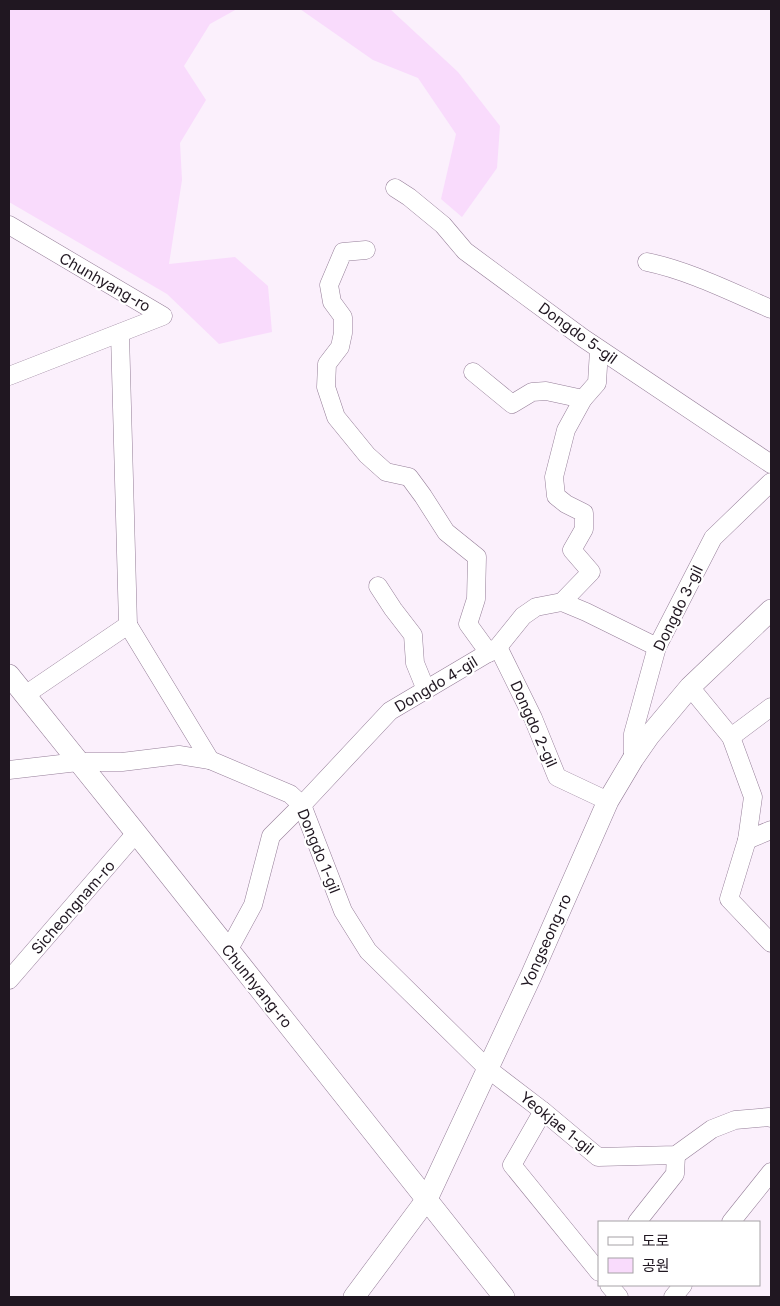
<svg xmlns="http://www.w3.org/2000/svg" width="780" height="1306" font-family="Inter,'Noto Sans KR',sans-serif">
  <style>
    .green { fill: #f9dbfc }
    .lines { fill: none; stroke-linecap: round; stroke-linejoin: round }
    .minor-casing { stroke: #957e98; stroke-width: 19 }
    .tertiary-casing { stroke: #957e98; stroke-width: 22 }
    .minor { stroke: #fff; stroke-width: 18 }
    .tertiary { stroke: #fff; stroke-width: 21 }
    .labels { text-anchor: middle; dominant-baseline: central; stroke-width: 4.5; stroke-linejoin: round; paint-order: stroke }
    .street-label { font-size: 15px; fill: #201721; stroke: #fff }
  </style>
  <rect width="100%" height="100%" fill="#fbf0fc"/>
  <g class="green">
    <path d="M9 9H237L210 24 184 66 206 100 180 143 182 180 169 264 235 257 268 286 272 332 219 344 167 294 9 202Z"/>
    <path d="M300 9H390L458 72 500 126 497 168 462 217 441 199 456 134 418 78 373 60Z"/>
  </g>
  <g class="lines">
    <g class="minor-casing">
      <g id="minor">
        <path d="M395 188 409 197 443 225 465 251 583 338 771 464"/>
        <path d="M9 225 163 316 9 376"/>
        <path d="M366 250 343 252 329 285 332 302 343 317V333L340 347 327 364 326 387 336 417 367 455 386 472 409 477 423 496 446 532 477 557 476 599 468 624 489 653"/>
        <path d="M647 262C690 271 731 292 771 309"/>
        <path d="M120 334 128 625"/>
        <path d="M473 372 512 404 532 392 546 391 583 399"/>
        <path d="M378 586 393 609 413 635 415 663 426 690"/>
        <path d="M562 602 591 572 572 550 584 529V513L566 504 556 496 554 477 566 430 583 399 597 383 599 350"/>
        <path d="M128 625 210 760 290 794 302 805 343 911 368 951 488 1069 543 1111 598 1157 676 1155 712 1129 735 1120 769 1117 771 1118"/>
        <path d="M498 647 533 718 557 777 608 801"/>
        <path d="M690 687 731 737 753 797 747 840 729 899 771 943"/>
        <path d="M25 695 128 625"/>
        <path d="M731 737 771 707"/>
        <path d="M633 759V734L657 647 713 538 771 482"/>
        <path d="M9 770 78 762H122L179 755 210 760"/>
        <path d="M747 840 771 830"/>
        <path d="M228 951 253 905 271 836 302 805 390 711 498 647 523 616 536 607 562 602 586 612 657 647"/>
        <path d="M9 980 136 833"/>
        <path d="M543 1111 512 1165 599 1272"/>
        <path d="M637 1222 675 1174 676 1155"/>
        <path d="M731 1222 771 1172"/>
        <path d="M609 1285 619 1297"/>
        <path d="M673 1297 683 1285"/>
      </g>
    </g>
    <g class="tertiary-casing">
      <g id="tertiary">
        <path d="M9 675 136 833 504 1297"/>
        <path d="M354 1297 427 1199 531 976 608 801 633 759 649 736 690 687 771 610"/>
      </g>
    </g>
    <use href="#minor" class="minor"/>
    <use href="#tertiary" class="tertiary"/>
  </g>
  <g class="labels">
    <g class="street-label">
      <text transform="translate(105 282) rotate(30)">Chunhyang-ro</text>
      <text transform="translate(578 333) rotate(36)">Dongdo 5-gil</text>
      <text transform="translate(678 608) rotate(-64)">Dongdo 3-gil</text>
      <text transform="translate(436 684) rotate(-31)">Dongdo 4-gil</text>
      <text transform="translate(534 724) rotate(66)">Dongdo 2-gil</text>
      <text transform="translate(319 851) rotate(68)">Dongdo 1-gil</text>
      <text transform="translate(73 907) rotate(-49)">Sicheongnam-ro</text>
      <text transform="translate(546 941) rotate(-66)">Yongseong-ro</text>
      <text transform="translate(257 986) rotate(51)">Chunhyang-ro</text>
      <text transform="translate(557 1123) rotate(39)">Yeokjae 1-gil</text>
    </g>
  </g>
  <rect width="780" height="1306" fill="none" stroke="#201721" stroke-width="20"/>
  <rect x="598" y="1221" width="162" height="65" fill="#ffffff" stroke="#a6a2a6"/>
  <rect x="608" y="1237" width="25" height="8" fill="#ffffff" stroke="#a6a2a6"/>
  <text x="642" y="1246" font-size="15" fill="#201721">도로</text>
  <rect x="608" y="1258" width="25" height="15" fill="#f9dbfc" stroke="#a6a2a6"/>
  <text x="642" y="1271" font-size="15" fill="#201721">공원</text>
</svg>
